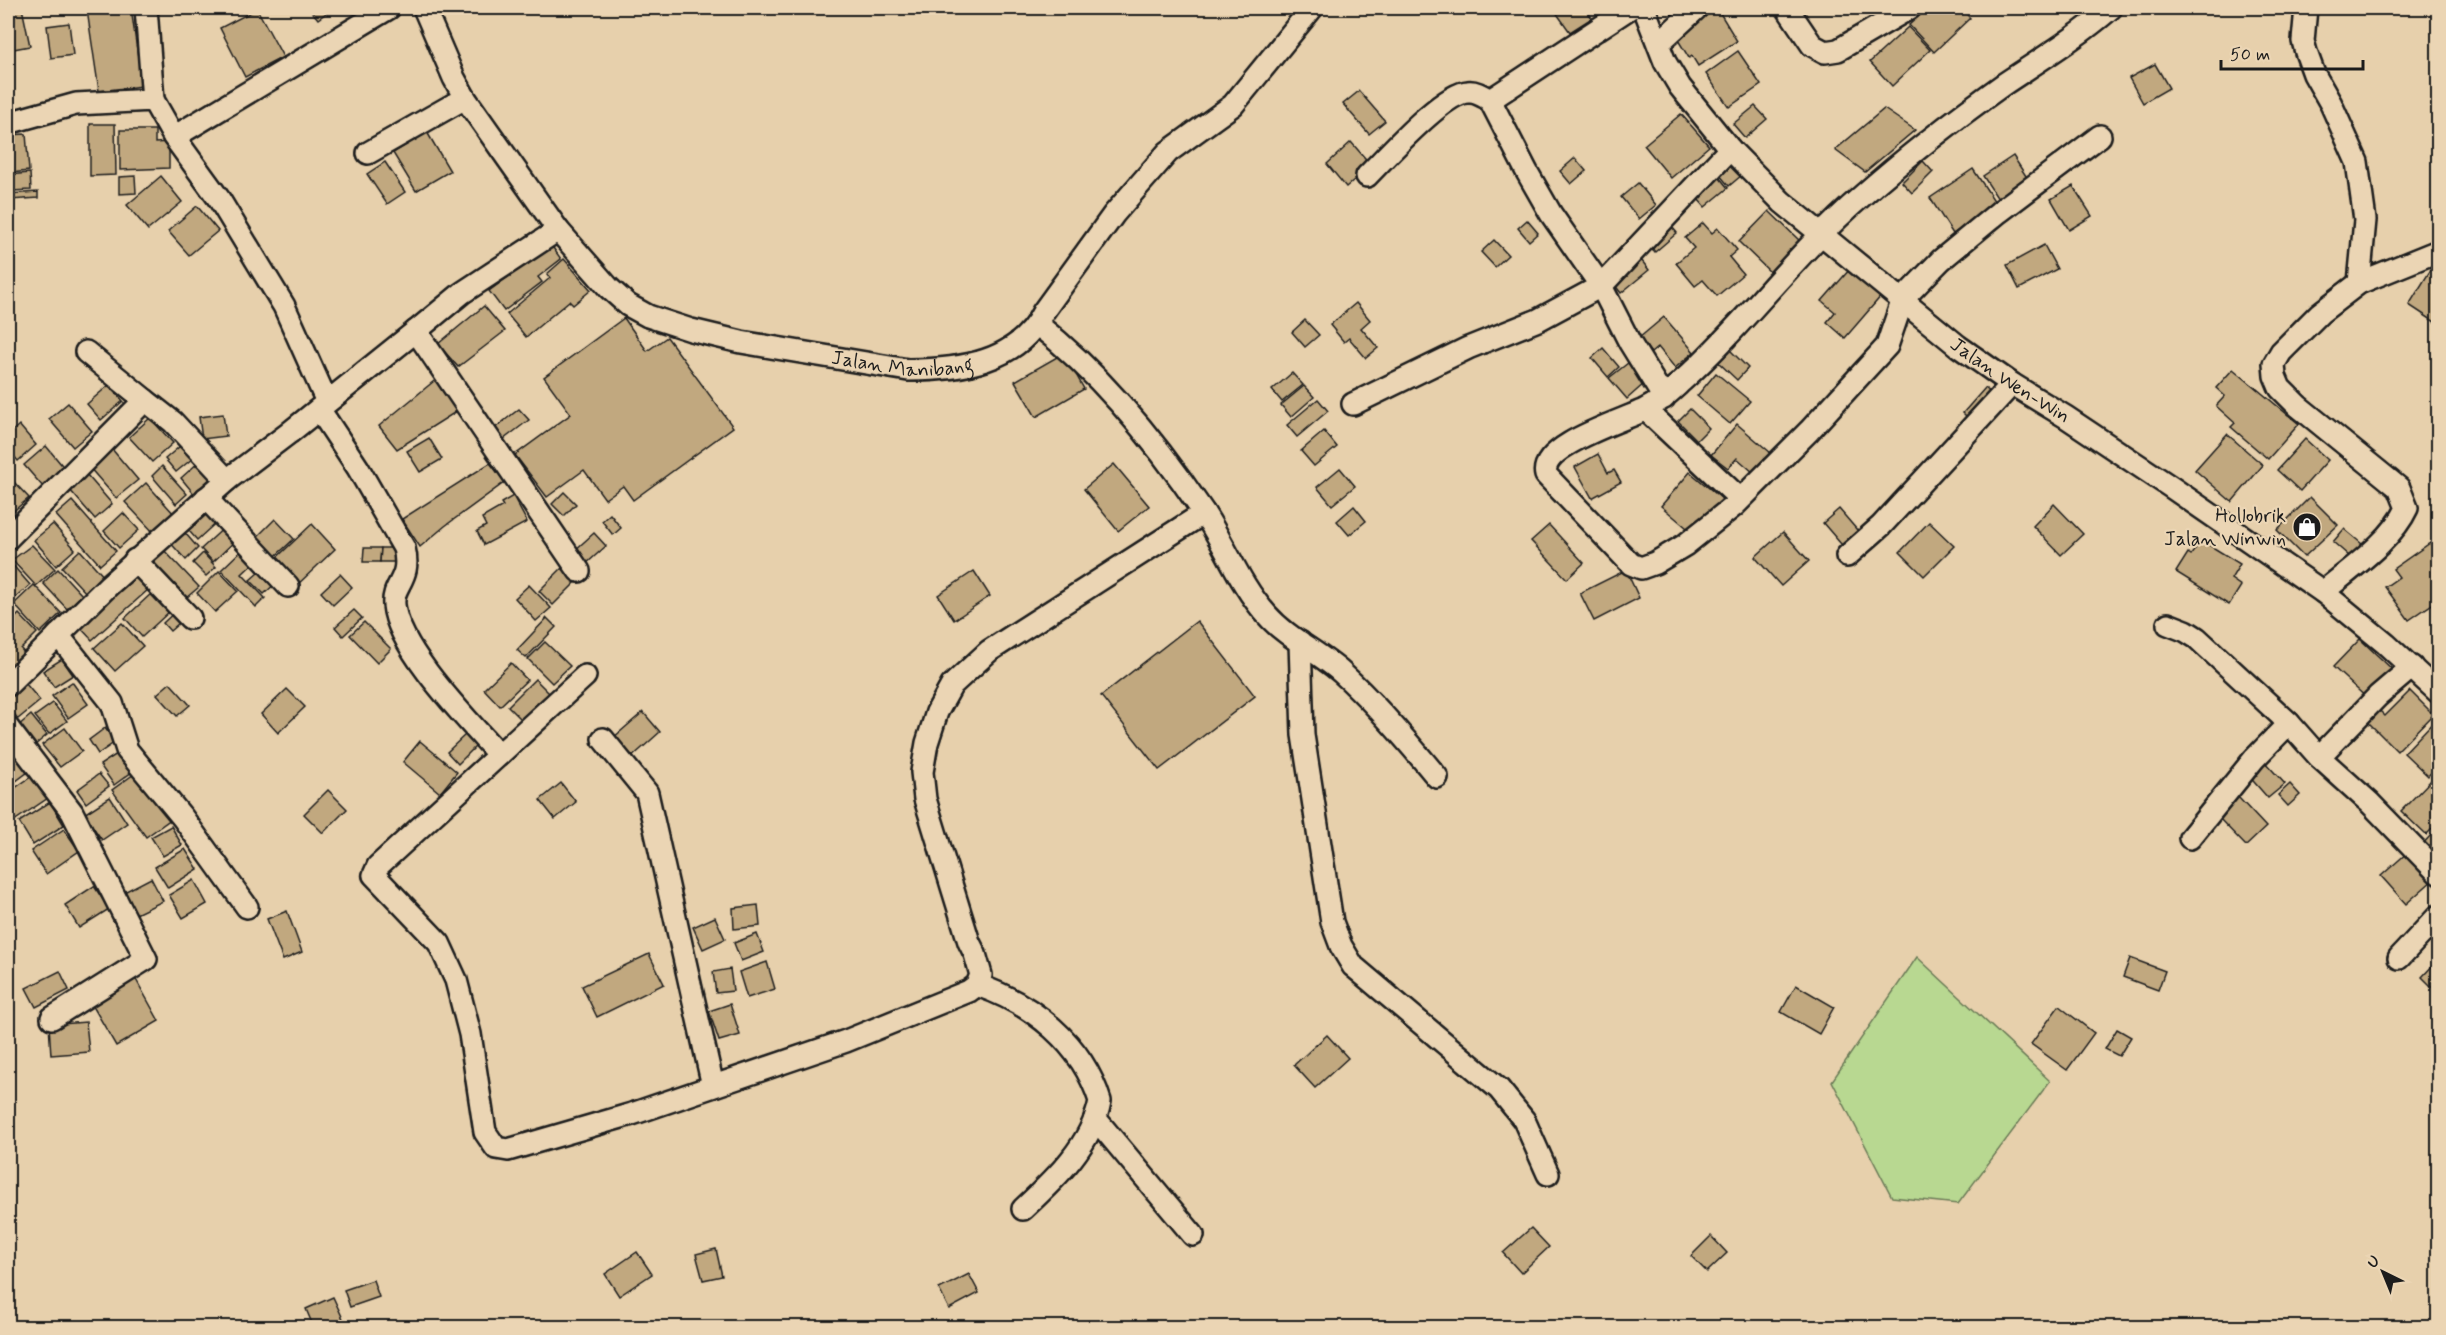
<svg xmlns="http://www.w3.org/2000/svg" width="2446" height="1335" font-family="Mynerve,sans-serif">
  <style>
    .green { fill: #b8d891; stroke: #6a7a56; stroke-width: 1.5 }
    .building { fill: #c1a87f; stroke: #1c1c1c; stroke-width: 1.5 }
    .lines { fill: none; stroke-linecap: round; stroke-linejoin: round }
    .minor-casing { stroke: #1c1c1c; stroke-width: 26 }
    .minor { stroke: #ebd5b4; stroke-width: 21 }
    .labels { text-anchor: middle; dominant-baseline: central; stroke-width: 4.5; stroke-linejoin: round; paint-order: stroke }
    .street-label { font-size: 20px; fill: #1c1c1c; stroke: #ebd5b4 }
    .poi-label { font-size: 20px; fill: #1c1c1c; stroke: #ebd5b4; text-anchor: end }
  </style>
  <rect width="100%" height="100%" fill="#e7d0ac"/>
  <filter id="ink" filterUnits="userSpaceOnUse"><feTurbulence type="fractalNoise" baseFrequency=".0167" numOctaves="2"/><feDisplacementMap in="SourceGraphic" scale="12" xChannelSelector="R" yChannelSelector="G"/><feConvolveMatrix kernelMatrix="1 2 1 2 8 2 1 2 1" color-interpolation-filters="sRGB"/></filter>
  <g filter="url(#ink)">
    <path class="green" d="M1917 957 2050 1081 1958 1204 1892 1197 1832 1081Z"/>
    <g class="building">
      <path d="M8 8H22L30 46 8 50Z"/>
      <path d="M105 8H131L142 86 99 91 87 10Z"/>
      <path d="M309 8H333L318 19Z"/>
      <path d="M1553 8H1585L1592 18 1570 32Z"/>
      <path d="M1704 8H1717L1737 41 1698 66 1692 56 1689 58 1675 35 1704 17 1700 10Z"/>
      <path d="M1928 8H1961L1970 18 1934 52 1909 25Z"/>
      <path d="M257 9 283 57 245 77 220 28Z"/>
      <path d="M69 23 73 55 51 58 47 26Z"/>
      <path d="M1908 27 1930 50 1892 86 1870 62Z"/>
      <path d="M1738 51 1761 85 1729 107 1706 74Z"/>
      <path d="M2155 64 2169 88 2143 103 2129 78Z"/>
      <path d="M1359 91 1385 121 1369 134 1343 104Z"/>
      <path d="M1755 106 1767 119 1745 138 1733 124Z"/>
      <path d="M1884 109 1915 130 1865 172 1835 150Z"/>
      <path d="M1681 114 1709 146 1671 178 1644 145Z"/>
      <path d="M90 124H115L116 175 90 176Z"/>
      <path d="M120 130H155V143L169 142V168L120 170Z"/>
      <path d="M427 132 450 171 416 191 393 153Z"/>
      <path d="M26 134 29 171 10 173 8 135Z"/>
      <path d="M1351 142 1371 165 1346 187 1327 164Z"/>
      <path d="M2013 156 2028 179 1998 199 1983 176Z"/>
      <path d="M1727 157 1742 175 1729 186 1714 168Z"/>
      <path d="M1575 158 1586 171 1571 184 1560 171Z"/>
      <path d="M1923 161 1933 172 1912 193 1902 182Z"/>
      <path d="M385 162 405 192 387 204 367 174Z"/>
      <path d="M1973 169 1997 205 1953 234 1930 198Z"/>
      <path d="M1714 171 1728 188 1705 207 1691 191Z"/>
      <path d="M30 173 31 190 11 191 8 175Z"/>
      <path d="M135 176 136 193 119 194V177Z"/>
      <path d="M161 176 182 202 148 230 127 205Z"/>
      <path d="M1638 183 1656 205 1639 219 1621 197Z"/>
      <path d="M2073 186 2092 216 2069 230 2051 199Z"/>
      <path d="M38 192V198L10 200V194Z"/>
      <path d="M197 206 218 231 189 255 168 231Z"/>
      <path d="M1769 211 1801 242 1771 273 1739 242Z"/>
      <path d="M1527 220 1538 233 1529 241 1518 228Z"/>
      <path d="M1668 222 1677 233 1655 252 1646 241Z"/>
      <path d="M1703 223 1712 233 1718 228 1737 250 1729 257 1743 274 1717 296 1703 280 1695 286 1676 263 1694 248 1685 238Z"/>
      <path d="M1494 240 1508 255 1495 267 1481 252Z"/>
      <path d="M551 245 561 259 538 277 542 282 504 311 489 291Z"/>
      <path d="M2044 245 2057 269 2019 289 2007 265Z"/>
      <path d="M1638 256 1649 270 1621 293 1610 279Z"/>
      <path d="M564 259 591 290 573 305 569 301 526 337 507 314 550 278 547 274Z"/>
      <path d="M2433 266 2438 270V324L2409 305Z"/>
      <path d="M1850 269 1882 295 1845 338 1827 322 1835 312 1822 301Z"/>
      <path d="M1356 303 1370 320 1361 328 1378 348 1366 358 1349 338 1344 342 1330 325Z"/>
      <path d="M484 306 505 331 458 367 438 344Z"/>
      <path d="M1664 317 1694 352 1675 368 1658 347 1651 353 1639 338Z"/>
      <path d="M624 318 647 351 667 337 733 427 633 500 623 486 605 499 584 470 547 497 515 455 571 414 544 377Z"/>
      <path d="M1305 320 1319 335 1305 347 1292 332Z"/>
      <path d="M1603 348 1619 367 1608 377 1592 358Z"/>
      <path d="M1729 349 1748 368 1737 380 1717 361Z"/>
      <path d="M1064 353 1084 389 1036 417 1015 381Z"/>
      <path d="M1628 363 1645 383 1627 399 1609 378Z"/>
      <path d="M2233 369 2299 424 2268 459 2231 427 2235 423 2216 406 2225 396 2216 388Z"/>
      <path d="M1292 373 1303 385 1282 402 1272 390Z"/>
      <path d="M1716 373 1750 401 1730 424 1697 396Z"/>
      <path d="M439 377 462 408 397 449 379 426Z"/>
      <path d="M109 385 123 401 101 420 87 404Z"/>
      <path d="M1304 386 1314 397 1291 417 1281 405Z"/>
      <path d="M1985 388 1991 393 1969 419 1963 413Z"/>
      <path d="M1318 399 1328 411 1297 437 1287 425Z"/>
      <path d="M68 403 92 431 73 447 49 419Z"/>
      <path d="M519 409 529 420 504 439 495 428Z"/>
      <path d="M1690 409 1709 428 1697 440 1678 421Z"/>
      <path d="M223 414 226 436 202 439 199 417Z"/>
      <path d="M150 418 173 443 152 462 129 437Z"/>
      <path d="M1737 424 1771 453 1754 473 1737 458 1728 468 1711 455Z"/>
      <path d="M19 425 36 445 18 461 8 449V435Z"/>
      <path d="M1324 431 1337 447 1314 466 1301 451Z"/>
      <path d="M2227 434 2263 465 2232 502 2195 470Z"/>
      <path d="M429 438 442 459 420 472 407 451Z"/>
      <path d="M2305 439 2328 460 2300 491 2277 470Z"/>
      <path d="M186 441 198 454 176 472 165 459Z"/>
      <path d="M46 446 66 470 44 488 24 465Z"/>
      <path d="M111 448 138 480 116 498 89 467Z"/>
      <path d="M1598 454 1608 473 1614 470 1621 482 1592 498 1575 467Z"/>
      <path d="M200 461 214 478 195 495 181 478Z"/>
      <path d="M490 463 505 482 445 526 420 547 402 519Z"/>
      <path d="M1114 464 1149 506 1118 531 1084 489Z"/>
      <path d="M162 466 187 494 176 504 152 476Z"/>
      <path d="M1340 468 1355 486 1332 505 1317 487Z"/>
      <path d="M1690 472 1722 499 1693 533 1661 506Z"/>
      <path d="M87 475 112 504 95 519 70 490Z"/>
      <path d="M13 481 29 498 11 513 8 509V486Z"/>
      <path d="M146 483 175 515 155 534 125 502Z"/>
      <path d="M564 492 576 504 564 516 552 504Z"/>
      <path d="M513 496 527 522 484 545 477 531 486 526 482 518 503 506 501 503Z"/>
      <path d="M2310 497 2338 525 2304 557 2277 530Z"/>
      <path d="M72 501 116 551 100 565 56 515Z"/>
      <path d="M206 503 221 518 197 540 183 524Z"/>
      <path d="M2054 504 2083 534 2061 555 2033 526Z"/>
      <path d="M1354 506 1366 521 1349 535 1337 521Z"/>
      <path d="M1839 509 1863 537 1847 551 1823 523Z"/>
      <path d="M123 513 139 530 119 548 104 531Z"/>
      <path d="M610 514 621 528 613 535 602 521Z"/>
      <path d="M275 519 294 539 269 562 251 543Z"/>
      <path d="M1929 522 1954 546 1924 576 1900 552Z"/>
      <path d="M53 524 75 549 56 566 34 540Z"/>
      <path d="M228 524 240 536 213 562 201 549Z"/>
      <path d="M312 524 335 549 294 588 270 564Z"/>
      <path d="M1549 525 1584 563 1567 579 1531 541Z"/>
      <path d="M179 526 198 548 186 560 166 538Z"/>
      <path d="M2344 529 2368 549 2356 562 2333 542Z"/>
      <path d="M1783 532 1809 561 1781 586 1755 557Z"/>
      <path d="M594 533 606 546 586 564 574 551Z"/>
      <path d="M2201 540 2240 564 2231 579 2241 586 2229 605 2176 572 2188 553 2191 555Z"/>
      <path d="M2430 543 2436 551 2438 549V600L2409 620 2385 587 2399 577 2393 569Z"/>
      <path d="M32 545 55 569 36 586 12 560Z"/>
      <path d="M247 545 259 558 242 574 265 598 256 607 221 570Z"/>
      <path d="M161 547 199 587 186 598 148 560Z"/>
      <path d="M364 548H381L380 562H363Z"/>
      <path d="M381 548H398L397 562H380Z"/>
      <path d="M80 550 105 578 87 594 62 567Z"/>
      <path d="M203 553 216 567 206 576 193 563Z"/>
      <path d="M10 562 30 585 13 600 8 594V564Z"/>
      <path d="M266 566 279 580 264 594 250 580Z"/>
      <path d="M562 568 576 582 553 605 539 591Z"/>
      <path d="M58 569 82 595 67 609 43 583Z"/>
      <path d="M1626 570 1639 598 1594 621 1580 593Z"/>
      <path d="M219 571 238 591 215 612 197 593Z"/>
      <path d="M974 571 990 596 954 620 938 595Z"/>
      <path d="M135 573 149 589 92 640 78 625Z"/>
      <path d="M340 574 352 587 333 605 321 592Z"/>
      <path d="M34 585 61 613 40 633 14 604Z"/>
      <path d="M529 585 551 608 536 621 515 598Z"/>
      <path d="M153 592 170 611 142 637 125 618Z"/>
      <path d="M179 608 187 616 170 631 163 623Z"/>
      <path d="M354 610 362 618 343 636 335 627Z"/>
      <path d="M19 614 37 633 21 649 26 655 8 672V625Z"/>
      <path d="M547 618 556 627 526 658 517 650Z"/>
      <path d="M1197 621 1255 696 1159 770 1101 696Z"/>
      <path d="M364 622 391 649 377 663 350 635Z"/>
      <path d="M122 623 143 646 115 671 94 648Z"/>
      <path d="M2360 639 2395 672 2369 700 2333 667Z"/>
      <path d="M545 642 570 666 552 683 528 659Z"/>
      <path d="M62 659 73 675 54 687 43 671Z"/>
      <path d="M511 663 527 680 500 706 484 689Z"/>
      <path d="M535 679 551 695 524 722 508 706Z"/>
      <path d="M72 682 88 704 68 718 52 696Z"/>
      <path d="M170 683 190 705 177 716 157 694Z"/>
      <path d="M26 684 40 701 18 719 8 706V698Z"/>
      <path d="M287 689 305 707 278 733 261 714Z"/>
      <path d="M2410 691 2433 714 2397 751 2367 721 2378 709 2385 716Z"/>
      <path d="M53 703 67 721 49 734 35 716Z"/>
      <path d="M643 712 660 732 631 758 613 738Z"/>
      <path d="M31 715 47 735 34 746 18 726Z"/>
      <path d="M2437 718 2438 765 2428 776 2404 753Z"/>
      <path d="M65 728 82 751 60 767 42 745Z"/>
      <path d="M105 728 115 742 98 754 89 740Z"/>
      <path d="M465 735 476 746 458 764 447 752Z"/>
      <path d="M420 741 457 772 440 793 403 762Z"/>
      <path d="M123 750 136 769 114 785 100 765Z"/>
      <path d="M21 754 32 769 8 787V763Z"/>
      <path d="M2263 760 2285 784 2268 798 2247 774Z"/>
      <path d="M141 769 175 816 146 837 112 790Z"/>
      <path d="M35 774 51 796 11 823 8 818V793Z"/>
      <path d="M99 774 109 786 86 803 77 790Z"/>
      <path d="M2433 778 2438 784V823L2426 835 2401 811Z"/>
      <path d="M561 783 576 802 555 819 540 800Z"/>
      <path d="M2290 784 2300 795 2288 806 2278 795Z"/>
      <path d="M328 790 347 809 323 833 304 814Z"/>
      <path d="M110 797 127 823 102 840 84 814Z"/>
      <path d="M2238 797 2266 827 2246 846 2218 817Z"/>
      <path d="M50 802 64 825 33 845 19 822Z"/>
      <path d="M171 826 182 845 163 856 151 837Z"/>
      <path d="M64 829 79 851 46 874 31 851Z"/>
      <path d="M2431 835 2438 842V866L2420 847Z"/>
      <path d="M185 849 198 869 168 888 155 867Z"/>
      <path d="M2408 852 2433 880 2406 904 2381 876Z"/>
      <path d="M151 878 163 901 136 914 124 892Z"/>
      <path d="M194 880 207 904 183 918 169 895Z"/>
      <path d="M94 886 109 909 79 928 65 905Z"/>
      <path d="M758 905 760 926 734 929 733 908Z"/>
      <path d="M287 911 302 952 283 960 267 919Z"/>
      <path d="M715 917 725 939 703 949 693 927Z"/>
      <path d="M757 934 764 952 741 961 734 943Z"/>
      <path d="M649 954 664 984 597 1017 582 986Z"/>
      <path d="M2130 958 2165 971 2158 990 2123 977Z"/>
      <path d="M2438 960V993L2422 977Z"/>
      <path d="M767 962 775 989 747 998 739 972Z"/>
      <path d="M730 969 733 991 716 993 713 972Z"/>
      <path d="M60 971 69 990 36 1007 26 988Z"/>
      <path d="M134 976 159 1021 116 1046 90 1001Z"/>
      <path d="M1796 985 1834 1007 1819 1034 1781 1012Z"/>
      <path d="M730 1004 740 1035 719 1041 709 1011Z"/>
      <path d="M2059 1006 2094 1033 2067 1070 2031 1044Z"/>
      <path d="M86 1022 89 1052 51 1055 49 1025Z"/>
      <path d="M2117 1029 2131 1037 2119 1056 2105 1049Z"/>
      <path d="M1327 1035 1348 1058 1315 1088 1294 1065Z"/>
      <path d="M1531 1228 1549 1247 1521 1273 1503 1253Z"/>
      <path d="M1711 1236 1727 1253 1707 1272 1691 1256Z"/>
      <path d="M716 1249 722 1276 703 1280 696 1254Z"/>
      <path d="M637 1252 652 1274 619 1296 605 1274Z"/>
      <path d="M969 1274 979 1293 949 1309 939 1289Z"/>
      <path d="M373 1280 379 1297 350 1307 344 1290Z"/>
      <path d="M333 1297 344 1321 330 1328H314L306 1309Z"/>
    </g>
    <g class="lines">
      <g class="minor-casing">
        <g id="minor">
          <path d="M146 8 153 100"/>
          <path id="s1" d="M424 8 454 78 465 98 558 230 609 288 628 305 648 316 691 330 741 342 908 370C959 370 1018 363 1043 312L1114 214 1168 152 1233 105 1312 8"/>
          <path id="s2" d="M1644 8 1665 62 1680 87 1730 149 1782 202 1958 346 2012 384 2066 417 2171 487 2323 592 2386 644 2438 692"/>
          <path d="M1787 8 1812 45 1825 52 1838 50 1910 8"/>
          <path d="M2306 8 2303 41 2306 52 2314 74 2331 104 2357 162 2365 220 2359 283"/>
          <path d="M1659 43 1697 8"/>
          <path d="M1490 100 1527 172 1551 214 1601 286 1630 343 1664 398"/>
          <path d="M8 123 76 104 153 100 174 137 219 199 284 306 327 402"/>
          <path d="M2100 136 1999 212 1941 260 1903 299 1887 346 1809 431 1735 505 1685 545 1655 563 1641 568 1631 564 1546 475C1538 445 1626 420 1646 409 1660 402 1671 391 1682 381 1746 323 1796 253 1862 196 1907 156 1955 119 2004 84 2040 60 2079 36 2111 8"/>
          <path d="M174 137 389 8"/>
          <path d="M368 153 465 98"/>
          <path d="M1367 176C1386 157 1443 93 1468 92 1476 91 1483 96 1490 100L1630 8"/>
          <path d="M558 230 462 293 416 331 579 571"/>
          <path d="M1037 324C1102 375 1156 442 1202 510 1225 544 1239 584 1267 615 1288 639 1319 652 1342 673 1375 703 1409 743 1437 777"/>
          <path d="M86 352 145 400"/>
          <path d="M1353 404 1468 348 1538 320 1601 286 1730 149"/>
          <path d="M319 409 358 468 404 548C412 580 392 583 394 605 398 650 469 721 499 755"/>
          <path d="M1646 410 1740 499"/>
          <path d="M206 498 288 586"/>
          <path d="M8 538 145 400 173 422 227 480"/>
          <path d="M1847 556 1881 526 2012 384"/>
          <path d="M135 560 190 618"/>
          <path d="M2323 592C2350 569 2392 541 2407 508L2399 488 2298 406 2280 388 2275 376 2274 364 2281 352 2320 313 2359 283 2438 251"/>
          <path d="M2168 624 2186 631 2197 638 2289 723"/>
          <path d="M58 635 112 703 127 750 183 818 247 907"/>
          <path d="M1300 642 1303 735 1332 922 1341 946 1353 966 1499 1089 1524 1120 1548 1174"/>
          <path d="M585 676 378 866 374 875 439 943 456 980 470 1034 485 1132 496 1148 508 1150 632 1114 846 1041 969 991 977 985 981 975 975 954 969 942 925 799 922 772 927 743 937 712 952 685 989 651 1204 513"/>
          <path d="M8 685 109 585 227 480 289 433 416 331"/>
          <path d="M8 728 72 812 146 959 52 1018"/>
          <path d="M603 739 647 793 713 1086"/>
          <path d="M2319 757 2370 803 2438 873"/>
          <path d="M2190 838 2254 759 2289 723 2319 757 2378 696 2412 667"/>
          <path d="M2399 958 2438 916"/>
          <path d="M977 985C1033 1004 1082 1043 1100 1101 1092 1145 1054 1180 1023 1209"/>
          <path d="M1095 1118 1193 1235"/>
        </g>
      </g>
      <use href="#minor" class="minor"/>
    </g>
  </g>
  <defs>
    <g id="shop-disc" transform="scale(1.5)"><circle r="9.5" fill="#1c1c1c" stroke="#ebd5b4"/><path d="M-5-2.5h2.3a2.7 3.5 0 0 1 5.4 0H5L5.5 6h-11ZM-1.5-2.5h3a1.5 2.3 0 0 0-3 0Z" fill="#fff"/></g>
  </defs>
  <g fill-rule="evenodd">
    <use href="#shop-disc" x="2307" y="527"/>
  </g>
  <g class="labels">
    <g class="street-label">
      <text stroke="none"><textPath href="#s1" startOffset="646">Jalan Manibang</textPath></text>
      <text stroke="none"><textPath href="#s2" startOffset="531">Jalan Wen-Win</textPath></text>
    </g>
    <g class="poi-label">
      <text x="2286" y="516">Hollobrik<tspan x="2286" dy="23">Jalan Winwin</tspan></text>
    </g>
  </g>
  <rect width="2446" height="1335" fill="none" stroke="#ebd5b4" stroke-width="30"/>
  <rect x="15" y="15" width="2416" height="1305" fill="none" stroke="#1c1c1c" stroke-width="2" filter="url(#ink)"/>
  <g transform="translate(2383 1272) rotate(317)" stroke="#ebd5b4" stroke-width="4.5" paint-order="stroke">
  <path d="M0-4.5L10 22L0 15L-10 22Z" fill="#1c1c1c"/>
  <text y="-9" font-size="16" font-weight="bold" text-anchor="middle" fill="#1c1c1c">U</text>
  </g>
  <path d="M2221 60v9h142v-9" fill="none" stroke="#1c1c1c" stroke-width="3"/>
  <text x="2230" y="60" font-size="18" fill="#1c1c1c" stroke="#ebd5b4" stroke-width="4.5" paint-order="stroke">50 m</text>
</svg>
